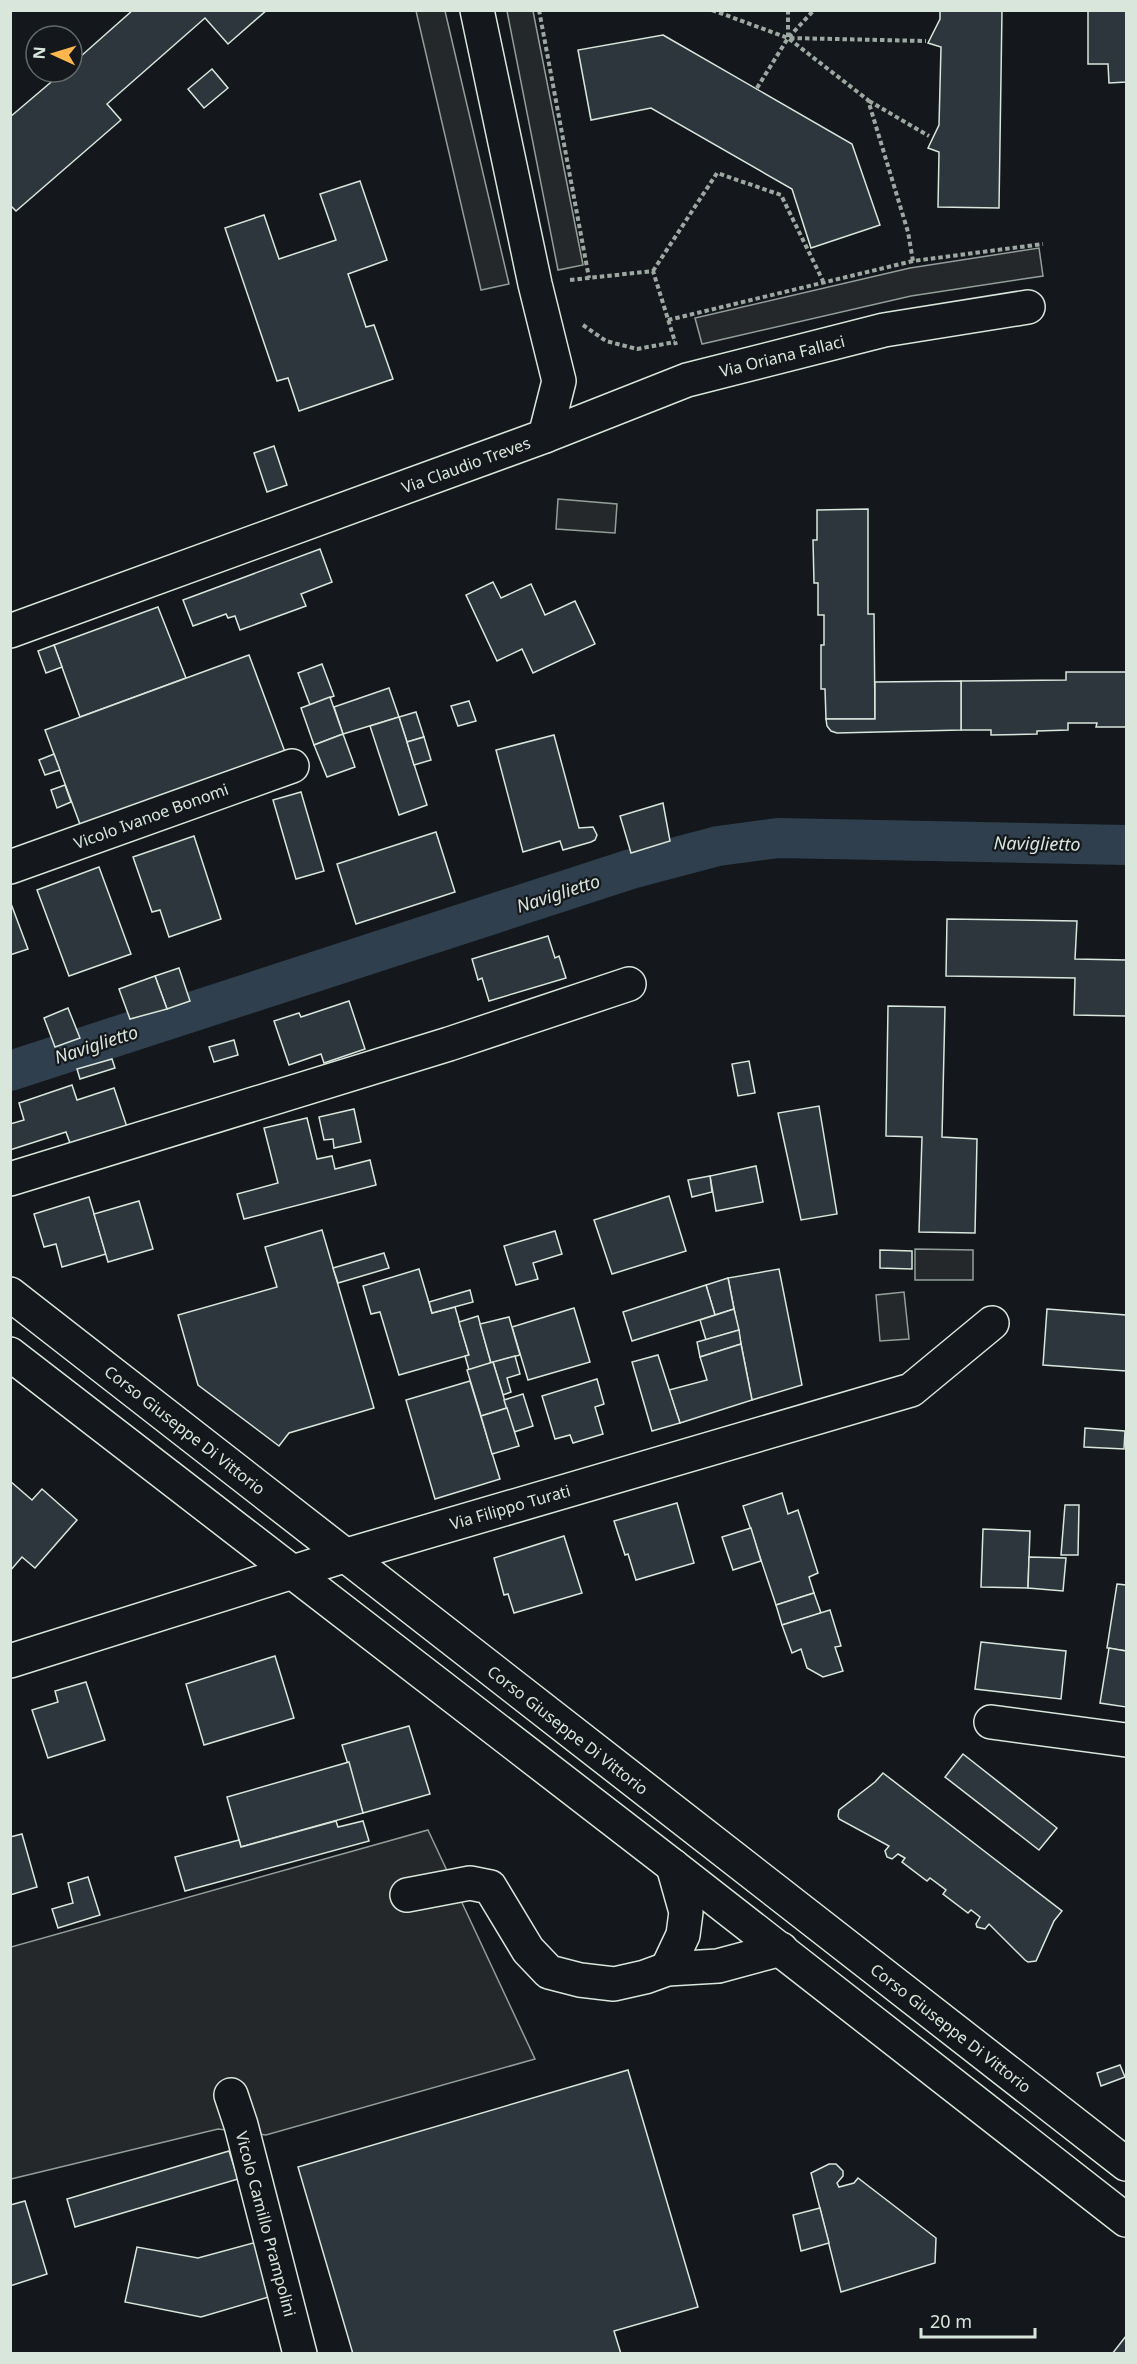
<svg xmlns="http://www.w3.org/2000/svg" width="1137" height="2364" font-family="'Noto Sans',sans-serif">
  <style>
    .parking { fill: #24282b; stroke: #939e99; stroke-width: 1.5 }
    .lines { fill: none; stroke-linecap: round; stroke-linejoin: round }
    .canal { stroke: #2f3f4d; stroke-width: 40 }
    .building { fill: #2c363c; stroke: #d8e6dc; stroke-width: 1.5 }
    .minor-casing { stroke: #d8e6dc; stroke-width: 36 }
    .major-casing { stroke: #d8e6dc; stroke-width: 36 }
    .path { stroke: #9da8a2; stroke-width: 4; stroke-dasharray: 4.5 3; stroke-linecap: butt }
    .minor { stroke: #14181c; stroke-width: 33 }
    .major { stroke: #14181c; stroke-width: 33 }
    .labels { text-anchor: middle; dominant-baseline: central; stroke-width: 4.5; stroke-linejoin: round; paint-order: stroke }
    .street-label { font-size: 16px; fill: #d8e6dc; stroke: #14181c }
    .water-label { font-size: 18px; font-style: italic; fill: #d8e6dc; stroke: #14181c }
  </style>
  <rect width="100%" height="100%" fill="#14181c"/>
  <g class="parking">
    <path d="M416 11H445L509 284 481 290Z"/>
    <path d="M507 11H533L583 265 558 270Z"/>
    <path d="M1039 248 1043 276 911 296 702 344 695 318 910 268Z"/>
    <path d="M558 499 617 504 615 533 556 529Z"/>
    <path d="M915 1249 973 1250V1280H915Z"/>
    <path d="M904 1292 909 1339 880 1341 876 1295Z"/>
    <path d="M428 1830 535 2059 266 2135 218 2129 11 2179V1947Z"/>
  </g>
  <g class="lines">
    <path class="canal" d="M10 1071 631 869 718 846 778 838 1126 845"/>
  </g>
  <g class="building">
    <path d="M133 10H267L228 44 205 18 107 104 121 120 16 211 10 205V117L63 72H72V64Z"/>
    <path d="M940 10H1002L999 208 938 207 939 152 928 148 939 125 941 47 928 43 940 19Z"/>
    <path d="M1088 10H1126V82L1109 83 1108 64H1088Z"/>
    <path d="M663 35 852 144 880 225 811 248 792 189 651 108 591 120 578 50Z"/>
    <path d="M212 69 228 88 204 108 188 89Z"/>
    <path d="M360 181 387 260 348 274 366 327 374 325 393 379 299 411 288 378 277 381 225 228 264 215 279 259 336 240 320 194Z"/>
    <path d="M274 446 287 485 267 492 254 453Z"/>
    <path d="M868 509V614H874L875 719H826L825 689H821V645H824V615H818V583H814L813 540H817V510Z"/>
    <path d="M320 549 332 582 301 594 306 606 240 630 235 616 228 618 226 614 193 626 183 600Z"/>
    <path d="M493 582 501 598 531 584 545 615 575 601 595 644 533 673 522 649 497 661 466 595Z"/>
    <path d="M158 607 186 678 80 717 54 645Z"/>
    <path d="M54 645 62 667 46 673 38 651Z"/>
    <path d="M249 655 285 752 81 827 45 730Z"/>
    <path d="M322 664 334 696 310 705 298 673Z"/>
    <path d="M1066 672H1126V727H1096L1097 723H1068V730L1037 731V734L991 735V730H961V681L1066 680Z"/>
    <path d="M961 681V730L837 733 831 731 827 726 826 719H875V682Z"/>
    <path d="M389 688 399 717 343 734 334 707Z"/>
    <path d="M330 697 343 734 314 745 301 708Z"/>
    <path d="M469 701 476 721 458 726 451 706Z"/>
    <path d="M416 712 424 737 407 742 399 717Z"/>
    <path d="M399 717 427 805 399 815 370 726Z"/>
    <path d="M343 734 355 767 327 777 314 745Z"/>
    <path d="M554 735 579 828 593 827 597 835 595 840 591 842 563 850 560 841 523 852 496 750Z"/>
    <path d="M424 737 431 760 414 765 407 742Z"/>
    <path d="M54 754 60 770 45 775 39 760Z"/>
    <path d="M65 785 71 802 57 808 51 790Z"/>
    <path d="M301 792 324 871 296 879 273 800Z"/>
    <path d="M663 803 670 841 631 853 620 816Z"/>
    <path d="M436 832 455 892 356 924 337 864Z"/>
    <path d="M194 836 221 919 169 937 160 910 152 912 133 857Z"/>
    <path d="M99 867 131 954 69 976 37 890Z"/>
    <path d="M10 901 28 949 10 955Z"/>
    <path d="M947 919 1077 921 1075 959 1126 960V1016L1074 1015 1075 978 946 976Z"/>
    <path d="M548 936 555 958 559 956 566 978 489 1001 482 978 478 980 472 959Z"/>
    <path d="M179 968 190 1001 167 1009 155 976Z"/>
    <path d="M155 976 167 1009 130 1019 119 989Z"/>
    <path d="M349 1001 365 1049 324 1063 321 1054 289 1065 274 1021 299 1013 301 1017Z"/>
    <path d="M888 1006 945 1007 942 1137 977 1139 975 1233 919 1232 922 1137 886 1136Z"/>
    <path d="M68 1008 80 1038 55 1047 44 1018Z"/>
    <path d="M234 1040 238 1055 214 1062 209 1047Z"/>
    <path d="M112 1059 115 1068 80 1079 77 1069Z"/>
    <path d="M749 1061 755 1093 738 1096 732 1064Z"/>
    <path d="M72 1085 77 1100 114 1088 127 1127 71 1146 66 1132 10 1150V1124L24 1120 19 1103Z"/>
    <path d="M819 1106 837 1214 801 1220 778 1113Z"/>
    <path d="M354 1109 361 1142 334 1148 333 1139 324 1140 319 1117Z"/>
    <path d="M307 1118 317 1159 332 1156 335 1169 370 1160 376 1185 244 1219 237 1194 278 1183 264 1128Z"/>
    <path d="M756 1166 763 1202 716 1211 710 1176Z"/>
    <path d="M710 1176 712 1192 692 1197 688 1180Z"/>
    <path d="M669 1196 686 1251 612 1274 594 1220Z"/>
    <path d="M89 1197 106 1254 62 1267 56 1244 44 1247 34 1214Z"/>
    <path d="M139 1201 153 1249 108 1262 94 1214Z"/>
    <path d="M322 1230 374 1408 289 1433 279 1446 198 1385 178 1315 277 1287 265 1247Z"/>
    <path d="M555 1231 562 1254 533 1263 538 1279 516 1285 504 1246Z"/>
    <path d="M880 1250 912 1251V1269L880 1268Z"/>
    <path d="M384 1253 389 1268 338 1283 333 1268Z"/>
    <path d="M419 1269 432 1313 455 1307 469 1355 399 1375 380 1312 371 1314 363 1286Z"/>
    <path d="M779 1269 802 1385 752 1400 728 1278Z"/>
    <path d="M728 1278 734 1309 715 1315 706 1285Z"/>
    <path d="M706 1285 715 1315 632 1341 623 1312Z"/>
    <path d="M470 1290 473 1302 432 1313 429 1302Z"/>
    <path d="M574 1308 590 1362 528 1380 512 1327Z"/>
    <path d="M734 1309 739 1330 706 1340 700 1320Z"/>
    <path d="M1047 1309 1126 1315V1371L1043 1365Z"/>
    <path d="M478 1316 491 1363 469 1370 465 1356 469 1355 459 1322Z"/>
    <path d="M509 1317 520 1355 491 1363 480 1324Z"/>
    <path d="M739 1330 741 1344 700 1357 697 1342Z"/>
    <path d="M741 1344 752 1400 680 1423 669 1390 707 1380 700 1357Z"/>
    <path d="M658 1355 680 1423 652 1431 632 1362Z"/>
    <path d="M515 1356 520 1374 507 1378 511 1392 503 1395 493 1362Z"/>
    <path d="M493 1362 507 1408 481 1416 467 1370Z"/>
    <path d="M597 1379 604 1404 595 1407 603 1434 573 1443 570 1435 555 1439 542 1396Z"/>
    <path d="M470 1381 500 1479 435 1499 406 1400Z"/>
    <path d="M523 1394 533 1426 514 1432 504 1400Z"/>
    <path d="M507 1408 519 1446 492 1454 481 1416Z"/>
    <path d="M1085 1428 1125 1431 1124 1449 1084 1447Z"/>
    <path d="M10 1481 32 1500 42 1489 77 1520 35 1568 22 1557 10 1571Z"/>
    <path d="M782 1493 788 1514 798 1510 818 1573 809 1577 814 1593 776 1605 743 1506Z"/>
    <path d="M677 1503 694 1563 636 1580 628 1554 625 1555 614 1521Z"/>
    <path d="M1065 1505H1079L1078 1555H1061Z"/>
    <path d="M751 1528 761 1561 733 1570 722 1537Z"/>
    <path d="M983 1529 1030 1531 1028 1588 981 1587Z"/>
    <path d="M564 1536 582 1593 514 1613 508 1594 504 1595 494 1558Z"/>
    <path d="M1029 1557 1066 1558 1063 1591 1028 1588Z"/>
    <path d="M1117 1584 1126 1585V1651L1107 1648Z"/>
    <path d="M814 1593 821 1613 782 1625 776 1605Z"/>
    <path d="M830 1610 841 1646 835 1647 843 1671 823 1677 807 1668 801 1649 792 1653 782 1625Z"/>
    <path d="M981 1642 1066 1651 1061 1699 975 1689Z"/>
    <path d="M1109 1648 1126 1651V1707L1100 1703Z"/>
    <path d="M275 1656 294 1718 204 1745 186 1684Z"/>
    <path d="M86 1682 105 1740 48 1758 32 1710 58 1702 55 1691Z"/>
    <path d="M409 1726 430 1794 363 1813 342 1745Z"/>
    <path d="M963 1754 1057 1828 1039 1850 945 1777Z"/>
    <path d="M349 1762 363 1813 241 1847 227 1797Z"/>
    <path d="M883 1773 1062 1911 1054 1921 1036 1961 1028 1962 1025 1960 989 1924 985 1929 977 1927 976 1924 980 1917 971 1910 968 1913 943 1894 946 1890 930 1878 927 1881 902 1862 905 1858 898 1854 892 1859 887 1857 885 1851 889 1846 839 1819 838 1816 839 1810 875 1782Z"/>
    <path d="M336 1821 338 1827 363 1821 369 1841 185 1891 175 1857 239 1840 241 1847Z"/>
    <path d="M22 1834 37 1887 10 1895V1837Z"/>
    <path d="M88 1877 100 1915 58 1928 52 1909 73 1903 68 1883Z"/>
    <path d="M1120 2065 1125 2077 1101 2086 1097 2073Z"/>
    <path d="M628 2070 698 2307 614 2331 621 2354H353L298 2167Z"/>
    <path d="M229 2151 238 2179 75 2227 67 2199Z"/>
    <path d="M829 2164H836L843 2171V2176L837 2183 839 2187 854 2183 858 2178 936 2238 935 2263 841 2292 811 2173Z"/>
    <path d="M25 2201 47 2274 10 2286V2205Z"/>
    <path d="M820 2208 829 2243 801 2251 793 2215Z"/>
    <path d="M257 2242 272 2296 201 2317 125 2302 137 2247 198 2258Z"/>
    <path d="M1126 2336V2354H1112Z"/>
  </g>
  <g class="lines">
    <g class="minor-casing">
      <g id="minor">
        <path d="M545 436 687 380 884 330 1028 307"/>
        <path d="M10 631 545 436 559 381 535 284 477 10"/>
        <path d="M10 867 292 766"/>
        <path d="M10 1179 449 1044 629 984"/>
        <path d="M10 1661 347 1555 911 1390 992 1323"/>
        <path d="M991 1722 1126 1740"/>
        <path d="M407 1895 470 1883 490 1887 528 1950 549 1972 580 1980 614 1984 645 1977 667 1969 718 1966 781 1949"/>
        <path d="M667 1969 683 1935 686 1912 673 1866"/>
        <path d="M231 2095 241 2125 300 2354"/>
      </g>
    </g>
    <g class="major-casing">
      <g id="major">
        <path d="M10 1294 1126 2164"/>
        <path d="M10 1354 673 1866 1126 2220"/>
      </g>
    </g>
    <g class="path">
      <path d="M539 10 589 278"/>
      <path d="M712 10 788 38 868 100 908 232 913 261"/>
      <path d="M788 10V38L926 41"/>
      <path d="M757 88 788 38 814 10"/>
      <path d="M869 101 929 136"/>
      <path d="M653 271 717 173 781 195 823 281"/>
      <path d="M570 280 653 271 676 345"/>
      <path d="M668 320 913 261 1043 244"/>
      <path d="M583 325 606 341 637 349 675 342"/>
    </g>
    <use href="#minor" class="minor"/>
    <use href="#major" class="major"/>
  </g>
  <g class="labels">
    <g class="street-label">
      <text transform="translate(782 356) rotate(-14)">Via Oriana Fallaci</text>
      <text transform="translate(466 465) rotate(-20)">Via Claudio Treves</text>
      <text transform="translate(151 816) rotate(-20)">Vicolo Ivanoe Bonomi</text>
      <text transform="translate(185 1430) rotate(38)">Corso Giuseppe Di Vittorio</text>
      <text transform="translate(510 1507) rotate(-16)">Via Filippo Turati</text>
      <text transform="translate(568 1730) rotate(38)">Corso Giuseppe Di Vittorio</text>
      <text transform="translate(951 2028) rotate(38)">Corso Giuseppe Di Vittorio</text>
      <text transform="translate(266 2224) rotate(75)">Vicolo Camillo Prampolini</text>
    </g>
    <g class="water-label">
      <text transform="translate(1037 843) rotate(1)">Naviglietto</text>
      <text transform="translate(558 893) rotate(-18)">Naviglietto</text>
      <text transform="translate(96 1044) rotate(-18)">Naviglietto</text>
    </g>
  </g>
  <rect width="1137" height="2364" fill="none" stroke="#d8e6dc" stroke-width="24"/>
  <g transform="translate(54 54) rotate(274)"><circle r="28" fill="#14181c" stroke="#626a69" stroke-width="1.5"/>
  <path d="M0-4.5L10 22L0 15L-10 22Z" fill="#ffb74d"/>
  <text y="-9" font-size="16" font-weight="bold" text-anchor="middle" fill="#d8e6dc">N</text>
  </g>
  <path d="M921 2328v9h114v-9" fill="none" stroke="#d8e6dc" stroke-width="3"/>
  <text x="930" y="2328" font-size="18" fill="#d8e6dc" stroke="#14181c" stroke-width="4.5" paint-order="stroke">20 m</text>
</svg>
